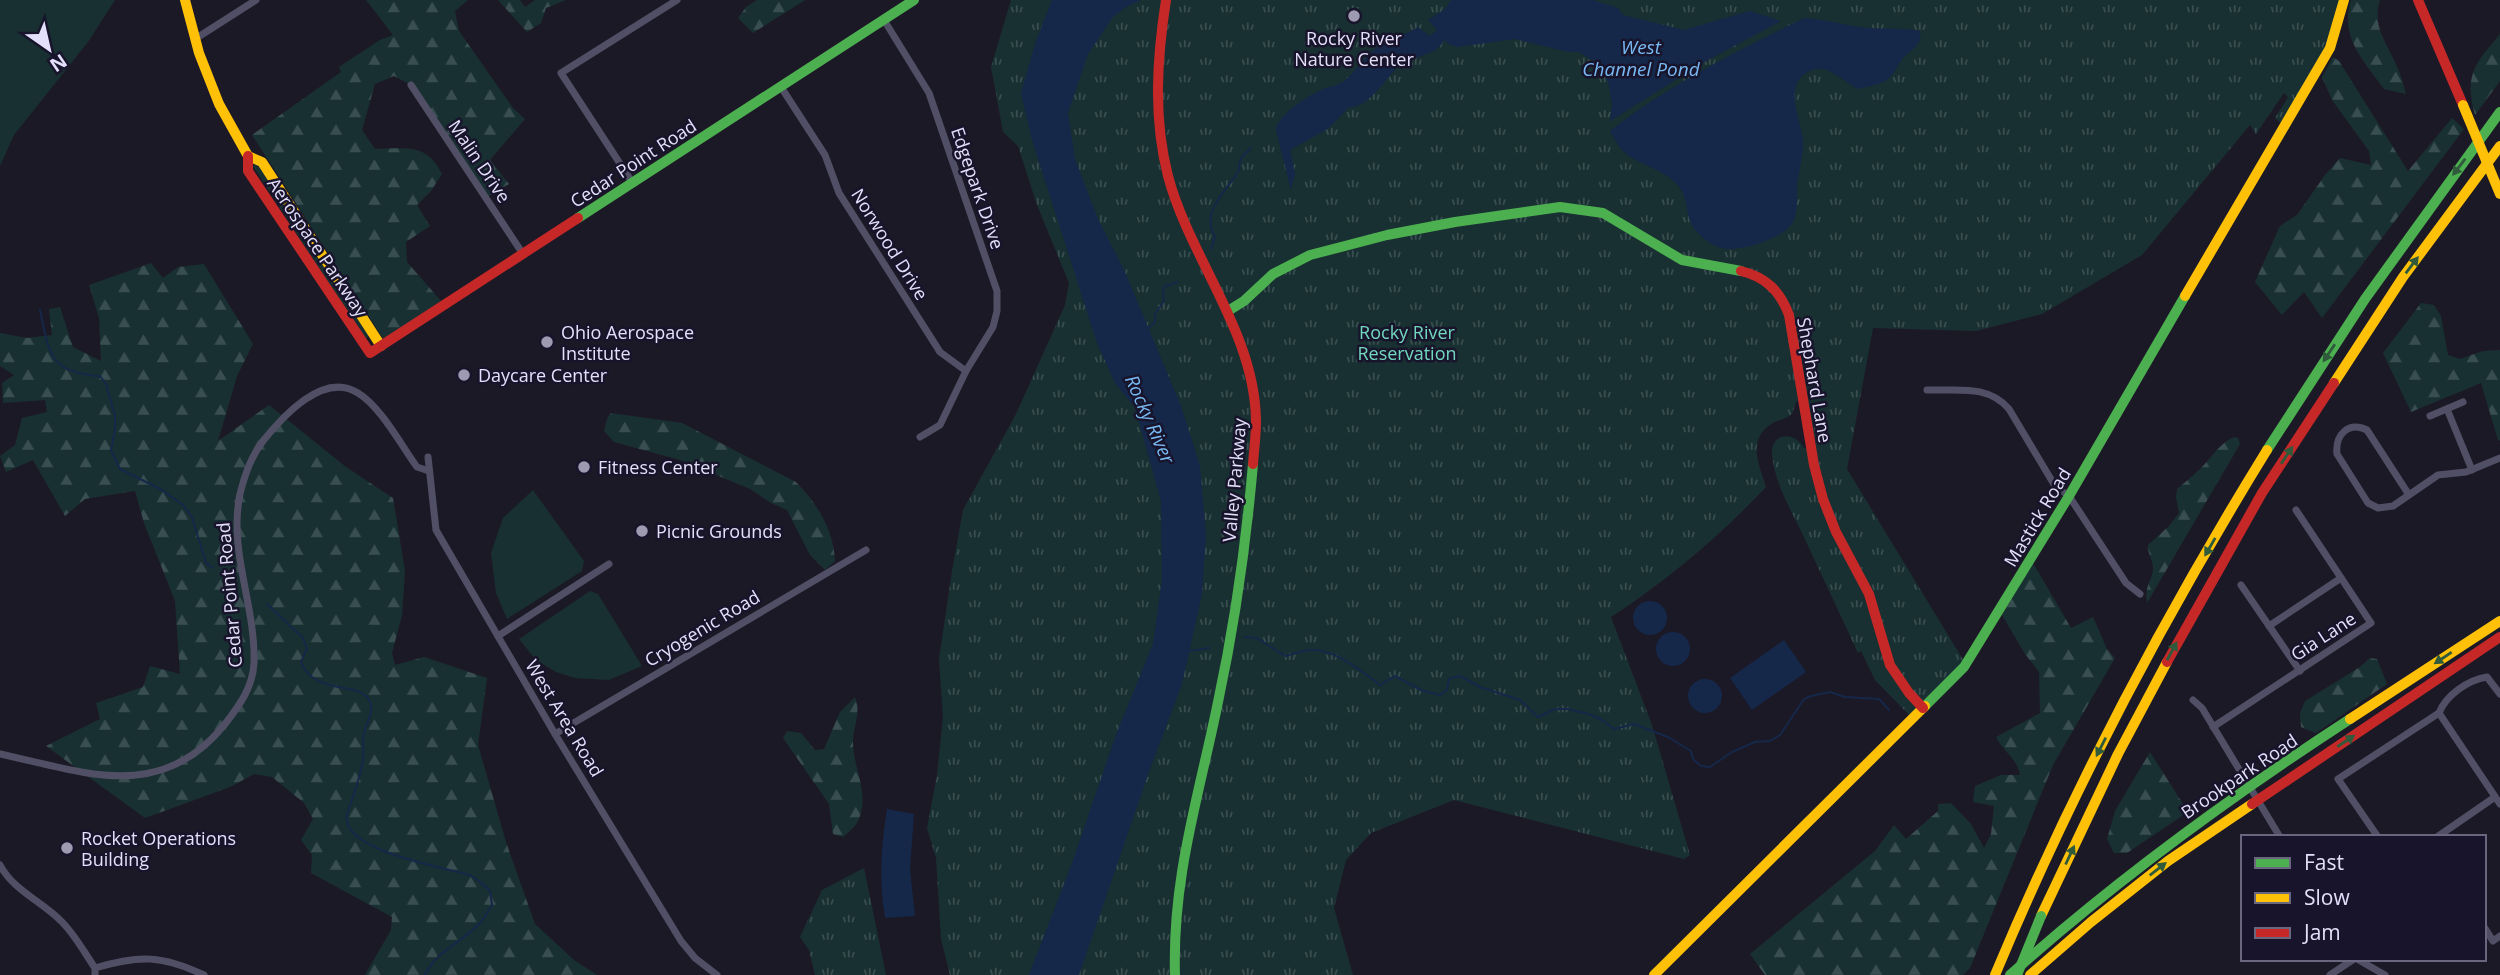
<svg xmlns="http://www.w3.org/2000/svg" width="2500" height="975" font-family="'Open Sans',sans-serif">
  <style>
    .grass { fill: #183031 }
    .forest { fill: url(#forest-firs) }
    .park { fill: url(#park-tufts) }
    .water { fill: #15284a }
    .lines { fill: none; stroke-linecap: round; stroke-linejoin: round }
    .stream { stroke: #15284a; stroke-width: 2 }
    .street { stroke: #514f65; stroke-width: 7 }
    .fast { stroke: #4caf50; stroke-width: 10 }
    .slow { stroke: #ffc107; stroke-width: 10 }
    .jam { stroke: #c62828; stroke-width: 10 }
    .fast-bridge { stroke: #4caf50; stroke-width: 10 }
    .slow-bridge { stroke: #ffc107; stroke-width: 10 }
    .oneway { fill: #2f5a3c }
    .poi-dot { fill: #9e9ab1; stroke: #18142b; stroke-width: 2.5 }
    .labels { text-anchor: middle; dominant-baseline: central; stroke-width: 5; stroke-linejoin: round; paint-order: stroke }
    .poi-label { font-size: 18px; fill: #e4e0fc; stroke: #18142b; text-anchor: start }
    .street-label { font-size: 18px; fill: #e4e0fc; stroke: #18142b }
    .park-label { font-size: 18px; fill: #71d8bf; stroke: #18142b }
    .water-label { font-size: 19px; font-style: italic; fill: #78b9f3; stroke: #18142b }
  </style>
  <defs>
    <pattern id="forest-firs" width="22" height="20" patternUnits="userSpaceOnUse" patternTransform="scale(1.75)"><rect width="22" height="20" fill="#183031"/><path d="M5 1l3.5 6h-7zM16 11l3.5 6h-7z" fill="#394e50"/></pattern>
    <pattern id="park-tufts" width="24" height="20" patternUnits="userSpaceOnUse" patternTransform="scale(1.75)"><rect width="24" height="20" fill="#183031"/><path d="M3 7l-1-3M5 7V3M7 7l1-3M15 17l-1-3M17 17v-4M19 17l1-3" fill="none" stroke="#394e50"/></pattern>
  </defs>
  <rect width="100%" height="100%" fill="#1c1926"/>
  <g class="grass">
    <path d="M0 0H115L88 42 14 135 0 166Z"/>
    <path d="M255 163H259L369 335 367 338H364L258 174 253 167Z"/>
    <path d="M533 490 584 561 582 571 507 619 496 593 491 553 503 518Z"/>
    <path d="M590 591 598 594 642 666 609 680 575 678 556 672 536 660 519 639Z"/>
  </g>
  <g class="forest">
    <path d="M366 0H468L455 11 459 31 513 108 525 119 490 160 509 184 485 198 411 85 394 76 375 84 362 130 375 149C406 149 426 142 442 174L431 191 417 205 430 226 406 242 407 262 441 301 384 340 252 135 341 72 339 67 380 40 393 35Z"/>
    <path d="M498 0H520L525 7 535 0H566L546 8 541 23 527 32Z"/>
    <path d="M757 0H805L753 33 738 18 746 7Z"/>
    <path d="M2351 0H2380C2372 24 2385 41 2395 62 2400 72 2403 83 2406 94L2384 89C2364 61 2339 37 2351 0Z"/>
    <path d="M2500 34V81L2475 115C2464 74 2475 64 2500 34Z"/>
    <path d="M2333 57 2339 61 2408 171 2452 118 2464 129 2322 318 2304 292 2282 315 2255 282 2280 226 2297 215 2325 175 2340 158 2371 165 2369 151 2332 100 2322 77Z"/>
    <path d="M151 263 163 278 178 267 204 264 253 344 237 376 218 441 269 405 346 467 393 498 405 571 402 615 392 653 395 665 424 657 487 678 478 745 506 842 535 924 574 960 597 975H365L391 930 392 917 311 873 312 855 301 840 313 819 304 803 272 777 254 774 230 787 145 818 46 746 100 719 96 703 143 687 150 666 180 674 175 601 144 523 135 491 85 499 65 516 33 460 6 472 0 456 15 445 22 418 47 412 45 400 3 403 2 383 14 375 0 366V333L27 338 52 335 49 309 60 307 73 347 101 361 99 318 89 285Z"/>
    <path d="M2421 303 2434 305 2441 316 2448 355 2460 359 2483 351 2500 350V441L2498 440 2481 383 2411 412 2383 353Z"/>
    <path d="M611 413 682 423 796 482C817 503 834 531 835 561L825 570 810 555 787 510 771 503 750 489 680 460 614 442 604 431 607 419Z"/>
    <path d="M2234 437 2238 438 2240 444 2147 603C2144 583 2153 581 2153 568 2153 560 2147 553 2148 545L2169 526 2179 513 2176 497 2177 489C2185 482 2193 476 2200 469 2211 459 2219 443 2234 437Z"/>
    <path d="M2033 563 2071 628 2093 617 2107 649 2115 658 2053 765 1970 968 1963 975H1765L1750 954 1875 851 1894 825 1906 839 1938 811V804L1951 803 1971 824 1984 848 1991 834 1994 806 1973 802 1975 786 2001 775H2020C2018 760 2003 751 1996 737L2040 713 2039 672 2025 654 2002 615Z"/>
    <path d="M2370 658 2377 659 2387 684 2316 733 2301 727 2300 713 2305 701 2360 667Z"/>
    <path d="M855 697C861 712 854 725 853 740 852 767 871 794 858 821 855 827 848 833 843 837L833 834 829 804 783 738 787 731 801 733 815 750 824 749 840 712Z"/>
    <path d="M2150 752 2188 812 2127 853H2114L2107 839 2115 811Z"/>
  </g>
  <g class="park">
    <path d="M1011 0H2342L2329 47 2283 125 2275 118 2288 97 2284 93 2256 134 2250 125 2142 255 2042 314 1976 331 1873 328 1847 469 1965 663 1911 717 1875 680 1861 651 1858 653C1840 614 1821 574 1803 535 1791 510 1774 482 1772 454 1771 432 1795 431 1804 448H1807L1798 401 1796 402 1792 414C1786 419 1778 420 1771 424 1747 440 1759 465 1766 487 1720 536 1668 580 1611 617L1652 725 1690 855 1684 859 1454 800 1371 833 1346 860 1334 908 1353 975H950L941 939 936 858 927 828 937 775 943 717 939 659 952 571 963 510 1016 414 1065 305 1069 283 1037 205 1018 146 1003 132 991 67Z"/>
    <path d="M864 868 886 975H815L809 950 800 937 822 890Z"/>
  </g>
  <g class="water">
    <path d="M1052 0H1141L1126 7 1113 17 1088 54 1068 113 1075 159 1098 219 1125 272 1181 406 1200 466 1206 536 1202 594 1182 684 1151 766 1079 975H1029L1072 863 1117 732 1153 644 1162 579 1161 501 1135 408 1115 383 1097 343 1032 140 1021 93 1036 41Z"/>
    <path d="M1451 0H1593L1618 8 1623 15 1684 30 1750 11 1781 21 1706 61 1610 121 1612 105 1609 85 1600 65 1579 52H1569L1515 39 1457 47 1449 44 1445 40C1442 42 1441 46 1438 48 1432 54 1407 59 1398 67 1383 81 1371 106 1348 108L1329 128 1290 150 1295 174 1291 190C1289 181 1276 132 1276 128 1280 113 1312 93 1326 88 1331 86 1336 86 1341 83 1351 78 1363 58 1375 49 1388 40 1404 36 1418 27L1430 36 1437 30 1428 20 1445 9Z"/>
    <path d="M1804 18C1823 19 1841 24 1859 27 1879 30 1900 27 1920 31 1923 45 1911 49 1903 58 1897 65 1895 75 1885 81 1878 85 1866 87 1858 89 1842 81 1825 60 1806 73 1782 89 1803 123 1803 143 1803 157 1799 171 1797 185 1796 198 1799 210 1793 222 1785 238 1739 253 1722 248 1714 246 1704 240 1699 234 1686 221 1689 212 1684 196 1677 174 1646 167 1629 156 1620 150 1615 140 1610 131 1669 85 1737 51 1804 18Z"/>
    <circle cx="1650" cy="618" r="17"/>
    <circle cx="1673" cy="649" r="17"/>
    <path d="M1784 640 1806 672 1752 710 1730 678Z"/>
    <circle cx="1705" cy="696" r="17"/>
    <path d="M887 809 914 814 910 869 915 916 885 918C879 881 881 847 887 809Z"/>
  </g>
  <g class="lines">
    <g class="stream">
      <path d="M1211 249 1215 237C1200 212 1225 193 1238 172 1242 164 1237 169 1240 161 1241 156 1247 152 1251 148"/>
      <path d="M40 310C49 353 49 373 100 376L106 384 115 416V430L111 450 120 469 162 490 183 505 192 517 206 563 213 568"/>
      <path d="M1148 329 1155 322V314L1164 301 1163 291 1165 286 1178 282"/>
      <path d="M267 604 303 638 307 649 301 662C315 697 362 680 370 702 374 712 366 724 364 733 362 742 364 751 363 760 360 778 354 794 348 811 333 850 444 867 469 875 477 878 484 885 490 891L492 905C488 912 484 919 479 924 461 943 436 951 425 975"/>
      <path d="M1244 637 1257 638 1285 656C1293 654 1303 650 1312 650 1337 650 1361 671 1380 685L1395 676 1423 691 1440 695 1447 690 1449 679 1460 676 1480 687 1520 700 1538 717 1555 709H1568L1589 714 1602 720 1614 729 1634 724 1668 737 1691 751 1693 759 1701 766 1710 767 1732 752 1755 742 1770 741 1780 735 1804 699 1811 696 1830 692 1845 697 1879 699 1889 710"/>
      <path d="M1189 651 1209 648"/>
    </g>
    <g class="street">
      <path d="M884 20 929 93 997 291V311L993 327 966 371 940 425 920 437"/>
      <path d="M195 39 256 0"/>
      <path d="M411 85 523 254"/>
      <path d="M781 87 825 155 839 193 940 352 966 371"/>
      <path d="M632 182 561 73 677 0"/>
      <path d="M1927 390C1957 391 1988 384 2009 409L2055 486 2069 496 2126 583 2140 594"/>
      <path d="M2447 409 2472 470"/>
      <path d="M2430 416 2463 402"/>
      <path d="M428 457 436 530 555 734 681 941 695 958 717 975"/>
      <path d="M2409 495 2367 430C2348 421 2335 435 2337 454L2368 503 2378 508 2393 506 2438 475 2466 472 2500 458"/>
      <path d="M2241 585 2300 671"/>
      <path d="M2269 626 2341 578"/>
      <path d="M498 636 609 564"/>
      <path d="M2193 700 2202 708 2280 837"/>
      <path d="M2439 713 2500 804"/>
      <path d="M2213 727 2371 623 2296 510"/>
      <path d="M555 734 866 550"/>
      <path d="M0 754C84 772 161 804 225 724 239 706 253 687 254 663 256 606 228 551 240 494 244 477 252 455 263 441 283 416 324 371 358 393 381 407 401 445 417 467L429 471"/>
      <path d="M2378 837 2338 779 2439 713C2446 695 2468 680 2487 677L2500 694"/>
      <path d="M2437 837 2495 797"/>
      <path d="M0 865C13 890 41 901 60 920 74 933 84 952 95 968V975"/>
      <path d="M2484 927 2493 941 2500 936"/>
      <path d="M2357 959 2385 975"/>
      <path d="M95 968C139 955 162 955 204 975"/>
      <path d="M2330 975 2354 959"/>
    </g>
    <g class="fast">
      <path d="M578 218 914 0"/>
      <path d="M1228 311 1244 301 1273 274 1310 255 1387 235 1455 222 1560 207 1603 213 1682 260 1741 271"/>
      <path d="M2267 450 2365 299 2500 112"/>
      <path d="M1925 706 1964 667 2069 496 2185 296"/>
      <path d="M1175 975C1172 877 1199 796 1218 702 1235 623 1246 544 1253 464"/>
      <path d="M2010 975C2116 880 2230 797 2350 719"/>
    </g>
    <g class="slow">
      <path d="M185 0 199 53 219 104 248 156 262 162 381 346"/>
      <path d="M2185 296 2330 48 2344 0"/>
      <path d="M2334 383 2403 277 2500 146"/>
      <path d="M2350 719 2500 621"/>
      <path d="M2041 916 2118 754 2167 662"/>
      <path d="M1654 975 1925 706"/>
      <path d="M1995 975C2071 793 2164 617 2267 450"/>
      <path d="M2030 975 2091 922 2168 861 2252 804"/>
    </g>
    <g class="jam">
      <path d="M1166 0C1157 58 1153 118 1168 176 1190 259 1255 332 1256 421 1256 436 1254 450 1253 464"/>
      <path d="M2418 0 2463 105"/>
      <path d="M248 156V171L370 353 578 218"/>
      <path d="M1741 271C1766 277 1780 291 1789 315L1814 465 1823 499 1836 532 1869 594 1890 665 1909 693 1923 708"/>
      <path d="M2167 662 2262 493 2334 383"/>
      <path d="M2252 804 2500 637"/>
    </g>
    <path class="fast-bridge" d="M2017 975 2041 916"/>
    <path class="slow-bridge" d="M2463 105 2500 194"/>
  </g>
  <defs><path id="oneway-solid" d="M-6-.8H1V-3.2L6.5 0L1 3.2V.8H-6Z" transform="scale(1.75)"/></defs>
  <g class="oneway">
    <use href="#oneway-solid" transform="translate(2459 167) rotate(127)"/>
    <use href="#oneway-solid" transform="translate(2412 265) rotate(-53)"/>
    <use href="#oneway-solid" transform="translate(2329 353) rotate(124)"/>
    <use href="#oneway-solid" transform="translate(2287 455) rotate(-56)"/>
    <use href="#oneway-solid" transform="translate(2210 547) rotate(120)"/>
    <use href="#oneway-solid" transform="translate(2172 651) rotate(-62)"/>
    <use href="#oneway-solid" transform="translate(2443 658) rotate(146)"/>
    <use href="#oneway-solid" transform="translate(2346 741) rotate(-34)"/>
    <use href="#oneway-solid" transform="translate(2101 747) rotate(117)"/>
    <use href="#oneway-solid" transform="translate(2070 855) rotate(-65)"/>
    <use href="#oneway-solid" transform="translate(2158 869) rotate(-38)"/>
  </g>
  <g class="poi-dot">
    <circle cx="1354" cy="16" r="7"/>
    <circle cx="547" cy="342" r="7"/>
    <circle cx="464" cy="375" r="7"/>
    <circle cx="584" cy="467" r="7"/>
    <circle cx="642" cy="531" r="7"/>
    <circle cx="67" cy="848" r="7"/>
  </g>
  <g class="labels">
    <g class="poi-label">
      <text x="1354" y="38" text-anchor="middle">Rocky River<tspan x="1354" dy="21">Nature Center</tspan></text>
      <text x="561" y="332">Ohio Aerospace<tspan x="561" dy="21">Institute</tspan></text>
      <text x="478" y="375">Daycare Center</text>
      <text x="598" y="467">Fitness Center</text>
      <text x="656" y="531">Picnic Grounds</text>
      <text x="81" y="838">Rocket Operations<tspan x="81" dy="21">Building</tspan></text>
    </g>
    <g class="street-label">
      <text transform="translate(480 161) rotate(56)">Malin Drive</text>
      <text transform="translate(633 163) rotate(-33)">Cedar Point Road</text>
      <text transform="translate(978 188) rotate(71)">Edgepark Drive</text>
      <text transform="translate(890 244) rotate(58)">Norwood Drive</text>
      <text transform="translate(318 247) rotate(56)">Aerospace Parkway</text>
      <text transform="translate(1815 380) rotate(80)">Shephard Lane</text>
      <text transform="translate(1234 480) rotate(-85)">Valley Parkway</text>
      <text transform="translate(2037 517) rotate(-59)">Mastick Road</text>
      <text transform="translate(229 595) rotate(-95)">Cedar Point Road</text>
      <text transform="translate(702 628) rotate(-31)">Cryogenic Road</text>
      <text transform="translate(2323 636) rotate(-33)">Gia Lane</text>
      <text transform="translate(565 718) rotate(59)">West Area Road</text>
      <text transform="translate(2239 776) rotate(-34)">Brookpark Road</text>
    </g>
    <g class="park-label">
      <text x="1407" y="332">Rocky River<tspan x="1407" dy="21">Reservation</tspan></text>
    </g>
    <g class="water-label">
      <text x="1641" y="47">West<tspan x="1641" dy="22">Channel Pond</tspan></text>
      <text transform="translate(1150 419) rotate(66)">Rocky River</text>
    </g>
  </g>
  <rect x="2241" y="835" width="245" height="126" fill="#18142b" stroke="#6a667f" stroke-width="2"/>
  <rect x="2255" y="858" width="35" height="10" fill="#4caf50" stroke="#6a667f" stroke-width="2"/>
  <text x="2304" y="870" font-size="21" fill="#e4e0fc">Fast</text>
  <rect x="2255" y="893" width="35" height="10" fill="#ffc107" stroke="#6a667f" stroke-width="2"/>
  <text x="2304" y="905" font-size="21" fill="#e4e0fc">Slow</text>
  <rect x="2255" y="928" width="35" height="10" fill="#c62828" stroke="#6a667f" stroke-width="2"/>
  <text x="2304" y="940" font-size="21" fill="#e4e0fc">Jam</text>
  <g transform="translate(49 49) rotate(146)" stroke="#18142b" stroke-width="5" paint-order="stroke">
  <path d="M0-5L12 26L0 18L-12 26Z" fill="#e4e0fc"/>
  <text y="-10" font-size="19" font-weight="bold" text-anchor="middle" fill="#e4e0fc">N</text>
  </g>
</svg>
